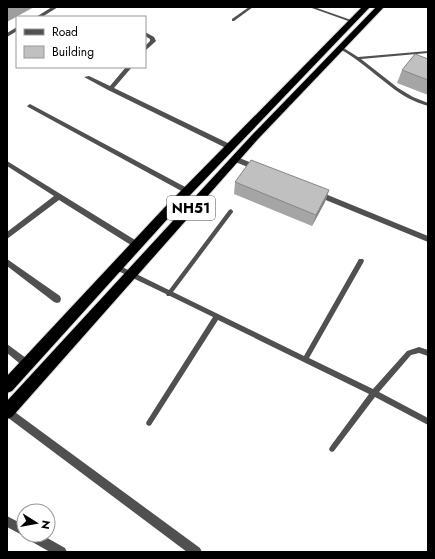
<svg xmlns="http://www.w3.org/2000/svg" width="435" height="559" font-family="Jost,sans-serif">
  <style>
    .water { fill: #9e9e9e }
    .lines { fill: none; stroke-linecap: round; stroke-linejoin: round }
    .highway-casing { stroke: #dbdbdb; stroke-width: 2 }
    .lane { fill: #505050; fill-rule: evenodd }
    .street { fill: #505050; fill-rule: evenodd }
    .highway { fill: #000; fill-rule: evenodd }
    .wall { fill: #a5a5a5 }
    .shaded-wall { fill: #868686 }
    .building { fill: #c0c0c0; stroke: #868686 }
    .labels { text-anchor: middle; dominant-baseline: central; stroke-width: 3.5; stroke-linejoin: round; paint-order: stroke }
    .shield { fill: #fff; stroke: #4c4c4c; stroke-width: 1 }
    .shield-label { font-size: 14px; font-weight: bold; fill: #000 }
  </style>
  <rect width="100%" height="100%" fill="#fff"/>
  <path class="water" d="M7 7H34L7 22Z"/>
  <g class="lines">
    <g class="highway-casing">
      <g id="highway">
        <path d="M362 7H370L172 214 12 391 7 393V376L164 208Z"/>
        <path d="M376 7H384L258 139 12 417 7 419V401L252 135Z"/>
      </g>
    </g>
    <g class="lane">
      <path d="M249 7H253L234 21H232V19Z"/>
      <path d="M309 7H314L354 21 351 22Z"/>
      <path d="M340 47H342L358 57 428 51V53L361 59 398 88 413 97 428 103V106C414 102 401 95 390 86 373 73 358 59 340 49Z"/>
      <path d="M231 209 233 211V212L173 292 304 356 359 259H363L364 261 363 263 309 358 373 389 407 351 419 347 428 350V356L419 353 411 355 379 392 428 418V425L375 397 334 451 332 452 330 451 329 449 330 447 369 394 218 320 151 425 149 426 147 425 146 423 147 421 213 317 170 296H167L166 294 114 269 113 267 114 265H118L169 290 229 210Z"/>
    </g>
    <g class="street">
      <path d="M52 7H58L42 17H36Z"/>
      <path d="M17 27V31L7 37V33Z"/>
      <path d="M145 32 154 37 156 41 145 51V46L150 41V39L145 36Z"/>
      <path d="M126 67H132L114 88 232 145V149H228L108 90 84 77 89 76 110 86Z"/>
      <path d="M30 104 189 189 190 191 189 193H185L28 107 27 106Z"/>
      <path d="M233 157H237L259 166 260 168 257 170H255L233 161Z"/>
      <path d="M7 161 140 243 141 245 140 247H134L59 200 7 239V232L54 196 7 166Z"/>
      <path d="M318 191 428 236V242L316 196 314 194 316 192Z"/>
      <path d="M7 259 60 296 61 299 60 302 57 303 54 302 7 266Z"/>
      <path d="M7 344 30 361 31 364 30 367 27 368 24 367 7 353Z"/>
      <path d="M8 407 200 548 202 552H187L7 417Z"/>
      <path d="M7 516 24 525V535H42L65 548 67 552H50L27 539 26 536H24L7 527Z"/>
    </g>
    <use href="#highway" class="highway"/>
  </g>
  <g class="wall">
    <path d="M428 59V95L397 83 402 70Z"/>
    <path d="M235 182 329 190 325 202 312 226 234 194Z"/>
  </g>
  <path class="shaded-wall" d="M329 190 325 202 312 226 316 215Z"/>
  <g class="building">
    <path d="M415 54 428 59V80L402 70Z"/>
    <path d="M251 160 329 190 316 215 235 182Z"/>
  </g>
  <g class="labels">
    <rect class="shield" x="167" y="196" width="48" height="24" rx="3"/>
    <g class="shield-label">
      <text x="191" y="208">NH51</text>
    </g>
  </g>
  <rect width="435" height="559" fill="none" stroke="#000000" stroke-width="16"/>
  <rect x="16" y="16" width="130" height="52" fill="#ffffff" stroke="#999999"/>
  <rect x="24" y="29" width="20" height="6" fill="#505050" stroke="#999999"/>
  <text x="52" y="36" font-size="12" fill="#000000">Road</text>
  <rect x="24" y="46" width="20" height="12" fill="#c0c0c0" stroke="#999999"/>
  <text x="52" y="56" font-size="12" fill="#000000">Building</text>
  <g transform="translate(36 523) rotate(101)"><circle r="19" fill="#ffffff" stroke="#999999"/>
  <path d="M0-3L7 15L0 10L-7 15Z" fill="#000000"/>
  <text y="-6" font-size="11" font-weight="bold" text-anchor="middle" fill="#000000">N</text>
  </g>
</svg>
